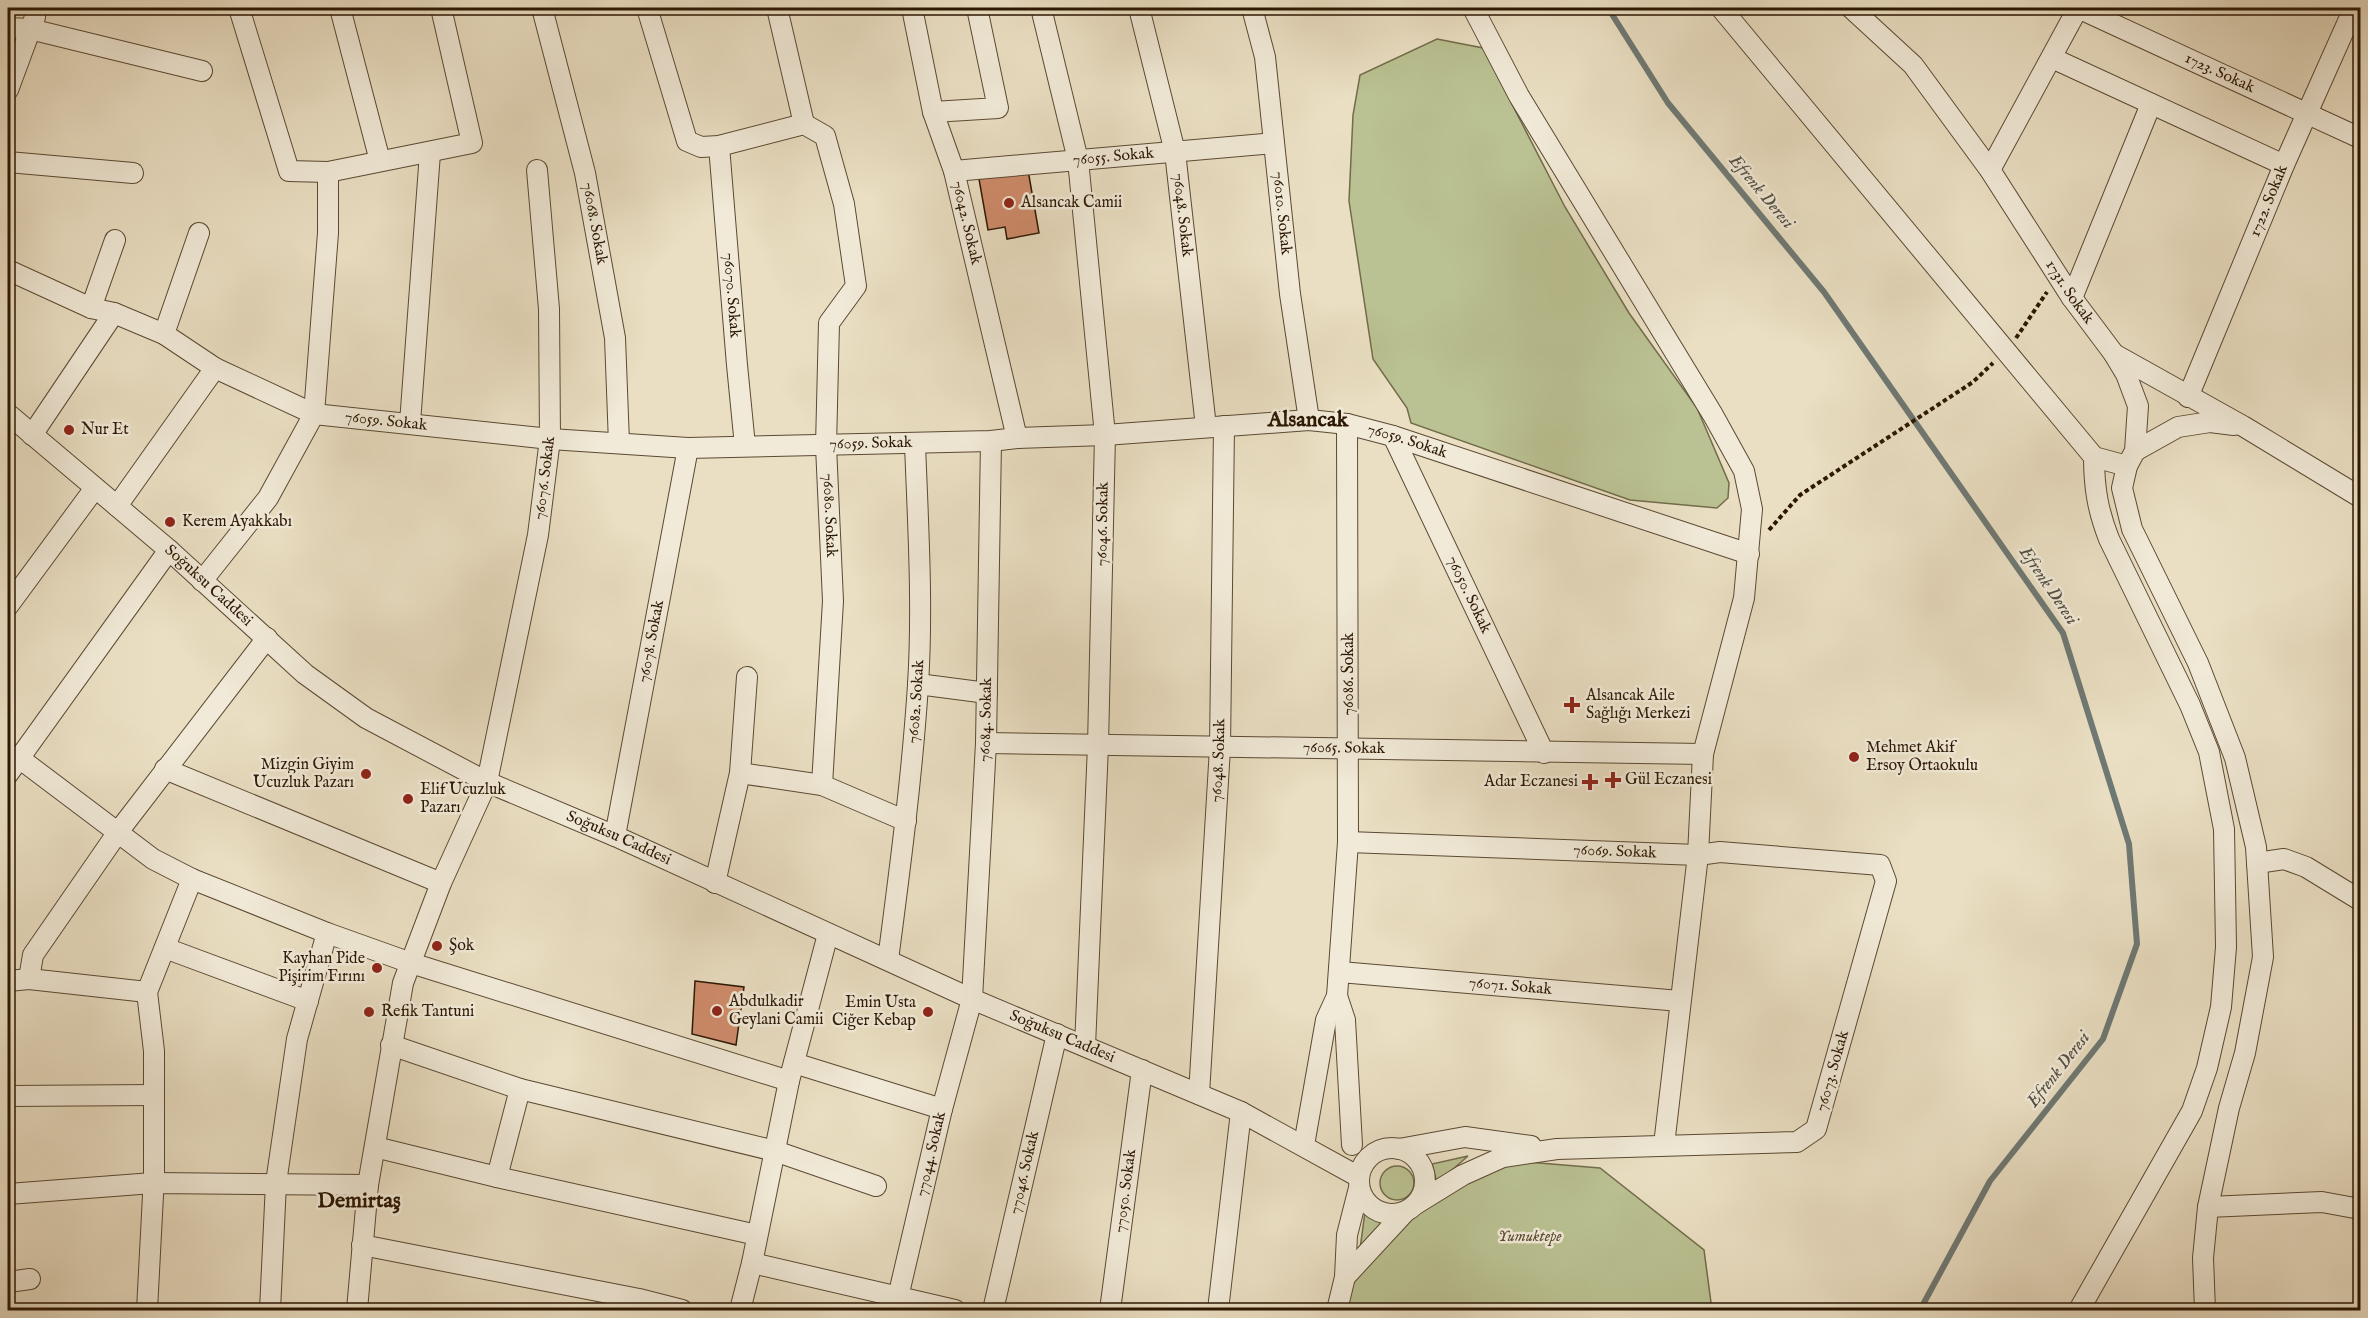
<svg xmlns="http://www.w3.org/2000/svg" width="2368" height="1318" font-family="'IM FELL English',serif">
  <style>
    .green { fill: #bac192; stroke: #726c4a; stroke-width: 1.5 }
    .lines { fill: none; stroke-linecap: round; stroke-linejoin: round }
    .stream { stroke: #6f7974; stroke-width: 6 }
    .building { fill: #cf8b6b; stroke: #2b1703; stroke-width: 1.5 }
    .minor-casing { stroke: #5b4933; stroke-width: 22 }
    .path { stroke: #2b1703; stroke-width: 4; stroke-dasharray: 4.5 3; stroke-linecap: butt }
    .minor { stroke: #f1ead8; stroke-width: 20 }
    .poi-dot { fill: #8f2418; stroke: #f1ead8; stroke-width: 2 }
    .labels { text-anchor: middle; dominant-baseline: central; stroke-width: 5; stroke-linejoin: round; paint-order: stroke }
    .street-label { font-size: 16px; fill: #2b1703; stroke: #f1ead8 }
    .poi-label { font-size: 16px; fill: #2b1703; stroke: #f1ead8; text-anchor: start }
    .park-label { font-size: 16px; font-style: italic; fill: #564a2e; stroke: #f1ead8 }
    .water-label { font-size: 18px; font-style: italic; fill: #535045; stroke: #f1ead8 }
    .district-label { font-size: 22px; font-weight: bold; fill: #2b1703; stroke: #f1ead8 }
  </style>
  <rect width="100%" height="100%" fill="#eadfc3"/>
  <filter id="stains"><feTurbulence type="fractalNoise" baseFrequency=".00333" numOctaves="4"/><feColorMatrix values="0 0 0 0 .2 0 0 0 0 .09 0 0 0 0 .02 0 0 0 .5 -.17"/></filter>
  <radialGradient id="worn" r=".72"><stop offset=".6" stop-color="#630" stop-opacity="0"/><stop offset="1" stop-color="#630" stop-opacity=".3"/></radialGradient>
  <g class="green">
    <path d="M1437 39 1483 48 1565 207 1629 313 1697 408 1729 483 1728 498 1717 508 1630 500 1411 423 1407 408 1373 359 1349 201 1353 115 1360 75Z"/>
    <path d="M1468 1156 1437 1183 1432 1164Z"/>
    <path d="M1516 1161 1600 1168 1704 1250 1712 1310H1344L1346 1299 1359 1273 1377 1247 1426 1203Z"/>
    <circle cx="1397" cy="1183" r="17"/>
    <path d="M1365 1212 1386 1222 1360 1249Z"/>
  </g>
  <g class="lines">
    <path class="stream" d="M1608 8 1668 103 1824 292 2063 633 2129 844 2137 944 2103 1039 1990 1181 1920 1310"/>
  </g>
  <g class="building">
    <path d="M1028 170 1039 233 1007 239 1005 227 988 230 979 179Z"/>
    <path d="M695 981 744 987 736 1045 692 1034Z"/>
  </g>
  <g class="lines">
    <g class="minor-casing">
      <g id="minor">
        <path d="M239 8 289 171 328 172 472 143 441 8"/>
        <path d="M340 8 380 161"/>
        <path id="s1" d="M542 8 585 173 615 338 619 443"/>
        <path d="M647 8 687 141 701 147 719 146 804 124"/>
        <path d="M777 8 804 124"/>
        <path id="s2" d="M912 8 933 112 954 171 1017 438"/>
        <path d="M1041 8 1078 160 1105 435 1098 746 1085 1046"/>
        <path id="s3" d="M1139 8 1175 152 1206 427"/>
        <path id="s4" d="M1252 8 1265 57 1290 294 1309 420"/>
        <path d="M1473 8 1519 96 1713 415 1744 471 1752 509 1744 598 1703 754 1698 855 1664 1145"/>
        <path d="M1721 8 2094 457 2127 466"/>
        <path id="s5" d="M1851 8 1913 65 1990 170 2072 298 2114 354 2243 426 2360 497"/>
        <path id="s6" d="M2078 8 2360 138"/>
        <path d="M8 28 30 29 202 71"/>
        <path d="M2052 58 2284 165"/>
        <path d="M8 90 35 17V8"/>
        <path d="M933 112 998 108 977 8"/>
        <path id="s7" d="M804 124 825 136 844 204 856 286 829 323 826 446 833 601 822 785"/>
        <path id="s8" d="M719 146 737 365 745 446"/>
        <path d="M8 162 133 173"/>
        <path d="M1990 170 2078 8"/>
        <path id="s9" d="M954 171 1274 143"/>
        <path id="s10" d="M8 270 91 308 114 313 164 334 215 368 314 414 550 439 688 448 991 441 1017 438 1105 435 1309 420 1347 424 1393 436 1749 554"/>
        <path d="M2072 298 2151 104"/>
        <path d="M91 308 115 240"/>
        <path d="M164 334 199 233"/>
        <path d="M2114 354 2126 374 2138 406 2135 451 2127 466 2122 488 2132 529 2198 663 2235 758 2256 847 2263 957 2245 1053 2229 1108 2208 1207 2203 1258 2205 1310"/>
        <path id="s11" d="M2188 397 2284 165 2354 8"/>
        <path id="s12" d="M8 414 169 550 305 674 366 718 487 782 615 836 972 999 1241 1112 1359 1177"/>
        <path d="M410 423 430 153"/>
        <path d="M32 435 114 313"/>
        <path id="s13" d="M1393 436 1544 753"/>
        <path d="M2135 451 2178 427 2210 422 2234 425"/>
        <path d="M117 506 215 368"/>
        <path d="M202 581 268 498 314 414 328 233V172"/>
        <path d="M8 606 95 488"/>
        <path d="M918 684 987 693"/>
        <path id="s14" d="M986 743 1703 754"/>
        <path d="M19 758 153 859 192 879 327 933 411 963 789 1081"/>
        <path d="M165 769 441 883"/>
        <path d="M740 773 822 785 906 821"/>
        <path d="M8 774 169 550"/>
        <path id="s15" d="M615 836 688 448"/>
        <path id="s16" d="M1348 842 1698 855 1720 852 1880 865 1886 881 1816 1129 1797 1142 1557 1149 1503 1157 1463 1175 1416 1204"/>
        <path d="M2257 863 2284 859 2306 867 2360 900"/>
        <path d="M715 883 740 773 747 677"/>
        <path d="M165 948 308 1001"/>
        <path id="s17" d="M888 960C900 868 912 777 918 685 923 605 918 524 915 444"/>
        <path id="s18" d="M1340 972 1680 1001"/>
        <path d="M29 979 33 955 118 832 267 638"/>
        <path d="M8 981 29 979 147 992"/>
        <path d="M1337 996 1345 1020 1352 1145"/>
        <path d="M391 1045 520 1089 775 1151 876 1186"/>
        <path d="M794 1063 942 1109"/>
        <path id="s19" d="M1199 1094 1220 748 1224 426"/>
        <path d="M8 1096 154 1095"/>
        <path d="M1304 1145 1326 1020 1337 996 1348 842 1347 424"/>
        <path d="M375 1147 497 1177 757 1235"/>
        <circle cx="1392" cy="1181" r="33"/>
        <path d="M1399 1149 1465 1137 1531 1146"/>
        <path d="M497 1177 520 1089"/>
        <path d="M8 1194 153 1183 368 1185"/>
        <path d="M2208 1207 2322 1202 2360 1209"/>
        <path d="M362 1245 639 1299 682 1310"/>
        <path d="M752 1263 955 1310"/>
        <path d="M1345 1277 1406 1211"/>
        <path d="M8 1282 30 1279"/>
        <path d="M147 1310 154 1176V1051L147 992 192 879"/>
        <path d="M270 1310 276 1183 297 1039 327 933"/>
        <path id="s20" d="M357 1310 368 1185 403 983 441 883 487 782 538 535 550 439 549 309 537 170"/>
        <path d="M740 1310 752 1263 789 1081 828 934"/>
        <path id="s21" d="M895 1310 942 1109 972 999 986 743 991 441"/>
        <path id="s22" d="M993 1310 1057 1034"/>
        <path id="s23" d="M1110 1310 1142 1070"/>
        <path d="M1218 1310 1241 1112"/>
        <path d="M1337 1310 1345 1277 1347 1235 1359 1188"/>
        <path d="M2079 1310 2192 1111 2207 1068 2221 1007 2226 947 2224 829 2209 752 2190 705 2109 539C2098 511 2094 488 2094 457"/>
      </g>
    </g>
    <g class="path">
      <path d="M2016 338 2047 292"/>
      <path d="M1769 530 1800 495 1973 382 1993 363"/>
    </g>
    <use href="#minor" class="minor"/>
  </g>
  <g class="poi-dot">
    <circle cx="1009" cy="203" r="6"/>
    <circle cx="69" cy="430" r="6"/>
    <circle cx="170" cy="522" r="6"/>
    <path d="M1569 696h6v6h6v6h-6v6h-6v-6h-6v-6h6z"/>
    <circle cx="1854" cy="757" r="6"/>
    <circle cx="366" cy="774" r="6"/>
    <path d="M1610 771h6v6h6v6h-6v6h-6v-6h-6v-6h6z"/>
    <path d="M1587 773h6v6h6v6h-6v6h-6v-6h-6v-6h6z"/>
    <circle cx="408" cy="799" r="6"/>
    <circle cx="437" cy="946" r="6"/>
    <circle cx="377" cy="968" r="6"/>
    <circle cx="717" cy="1011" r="6"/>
    <circle cx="369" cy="1012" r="6"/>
    <circle cx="928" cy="1012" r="6"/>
  </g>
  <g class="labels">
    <g class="street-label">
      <text stroke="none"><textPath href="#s6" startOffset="156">1723. Sokak</textPath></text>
      <text stroke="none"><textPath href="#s9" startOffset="160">76055. Sokak</textPath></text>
      <text stroke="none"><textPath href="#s11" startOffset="212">1722. Sokak</textPath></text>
      <text stroke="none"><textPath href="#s4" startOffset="208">76010. Sokak</textPath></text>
      <text stroke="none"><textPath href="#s3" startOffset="212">76048. Sokak</textPath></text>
      <text stroke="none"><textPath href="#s2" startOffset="222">76042. Sokak</textPath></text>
      <text stroke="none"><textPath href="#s1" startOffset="222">76068. Sokak</textPath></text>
      <text stroke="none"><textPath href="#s5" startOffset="360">1731. Sokak</textPath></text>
      <text stroke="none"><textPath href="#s8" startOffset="150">76070. Sokak</textPath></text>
      <text stroke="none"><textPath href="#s10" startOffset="412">76059. Sokak</textPath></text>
      <text stroke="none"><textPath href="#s10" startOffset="1438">76059. Sokak</textPath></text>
      <text stroke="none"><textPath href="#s10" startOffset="898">76059. Sokak</textPath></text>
      <text stroke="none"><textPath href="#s20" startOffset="858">76076. Sokak</textPath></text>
      <text stroke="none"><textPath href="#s7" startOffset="416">76080. Sokak</textPath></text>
      <text transform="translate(1103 524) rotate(-89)">76046. Sokak</text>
      <text stroke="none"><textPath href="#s12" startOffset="264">Soğuksu Caddesi</textPath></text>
      <text stroke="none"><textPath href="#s13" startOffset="176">76050. Sokak</textPath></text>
      <text stroke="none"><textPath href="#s15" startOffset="198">76078. Sokak</textPath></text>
      <text transform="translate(1349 674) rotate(-90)">76086. Sokak</text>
      <text stroke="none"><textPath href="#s17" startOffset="260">76082. Sokak</textPath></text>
      <text stroke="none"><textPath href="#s21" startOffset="600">76084. Sokak</textPath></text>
      <text stroke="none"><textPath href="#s14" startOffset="358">76065. Sokak</textPath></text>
      <text stroke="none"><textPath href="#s19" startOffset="334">76048. Sokak</textPath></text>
      <text stroke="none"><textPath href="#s12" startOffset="750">Soğuksu Caddesi</textPath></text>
      <text stroke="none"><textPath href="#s16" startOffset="267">76069. Sokak</textPath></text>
      <text stroke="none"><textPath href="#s18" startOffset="171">76071. Sokak</textPath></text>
      <text stroke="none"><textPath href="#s12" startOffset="1236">Soğuksu Caddesi</textPath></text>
      <text transform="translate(1833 1071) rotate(-74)">76073. Sokak</text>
      <text stroke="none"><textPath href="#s21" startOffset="160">77044. Sokak</textPath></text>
      <text stroke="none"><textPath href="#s22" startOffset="141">77046. Sokak</textPath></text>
      <text stroke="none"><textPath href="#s23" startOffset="120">77050. Sokak</textPath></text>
    </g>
    <g class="poi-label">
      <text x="1021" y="203">Alsancak Camii</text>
      <text x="81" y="430">Nur Et</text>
      <text x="182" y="522">Kerem Ayakkabı</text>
      <text x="1586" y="696">Alsancak Aile<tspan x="1586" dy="18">Sağlığı Merkezi</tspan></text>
      <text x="1866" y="748">Mehmet Akif<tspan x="1866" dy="18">Ersoy Ortaokulu</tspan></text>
      <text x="354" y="765" text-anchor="end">Mizgin Giyim<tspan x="354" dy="18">Ucuzluk Pazarı</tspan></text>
      <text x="1625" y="780">Gül Eczanesi</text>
      <text x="1578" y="782" text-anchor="end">Adar Eczanesi</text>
      <text x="420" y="790">Elif Ucuzluk<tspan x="420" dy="18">Pazarı</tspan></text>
      <text x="449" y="946">Şok</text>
      <text x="365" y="959" text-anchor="end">Kayhan Pide<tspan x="365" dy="18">Pişirim Fırını</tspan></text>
      <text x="729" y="1002">Abdulkadir<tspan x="729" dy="18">Geylani Camii</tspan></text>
      <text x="916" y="1003" text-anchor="end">Emin Usta<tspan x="916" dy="18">Ciğer Kebap</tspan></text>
      <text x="381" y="1012">Refik Tantuni</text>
    </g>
    <g class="park-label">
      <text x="1530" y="1237">Yumuktepe</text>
    </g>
    <g class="water-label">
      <text transform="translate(1761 192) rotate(50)">Efrenk Deresi</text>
      <text transform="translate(2048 586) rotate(56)">Efrenk Deresi</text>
      <text transform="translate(2059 1070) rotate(-52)">Efrenk Deresi</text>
    </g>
    <g class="district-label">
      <text x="1308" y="420">Alsancak</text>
      <text x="359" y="1201">Demirtaş</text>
    </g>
  </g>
  <rect width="2368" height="1318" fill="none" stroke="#eadfc3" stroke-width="30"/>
  <rect x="9" y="9" width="2350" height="1300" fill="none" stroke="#2b1703" stroke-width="3"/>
  <rect x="15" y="15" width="2338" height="1288" fill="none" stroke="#2b1703" stroke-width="1.5"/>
  <rect width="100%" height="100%" filter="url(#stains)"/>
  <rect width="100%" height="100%" fill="url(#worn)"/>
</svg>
